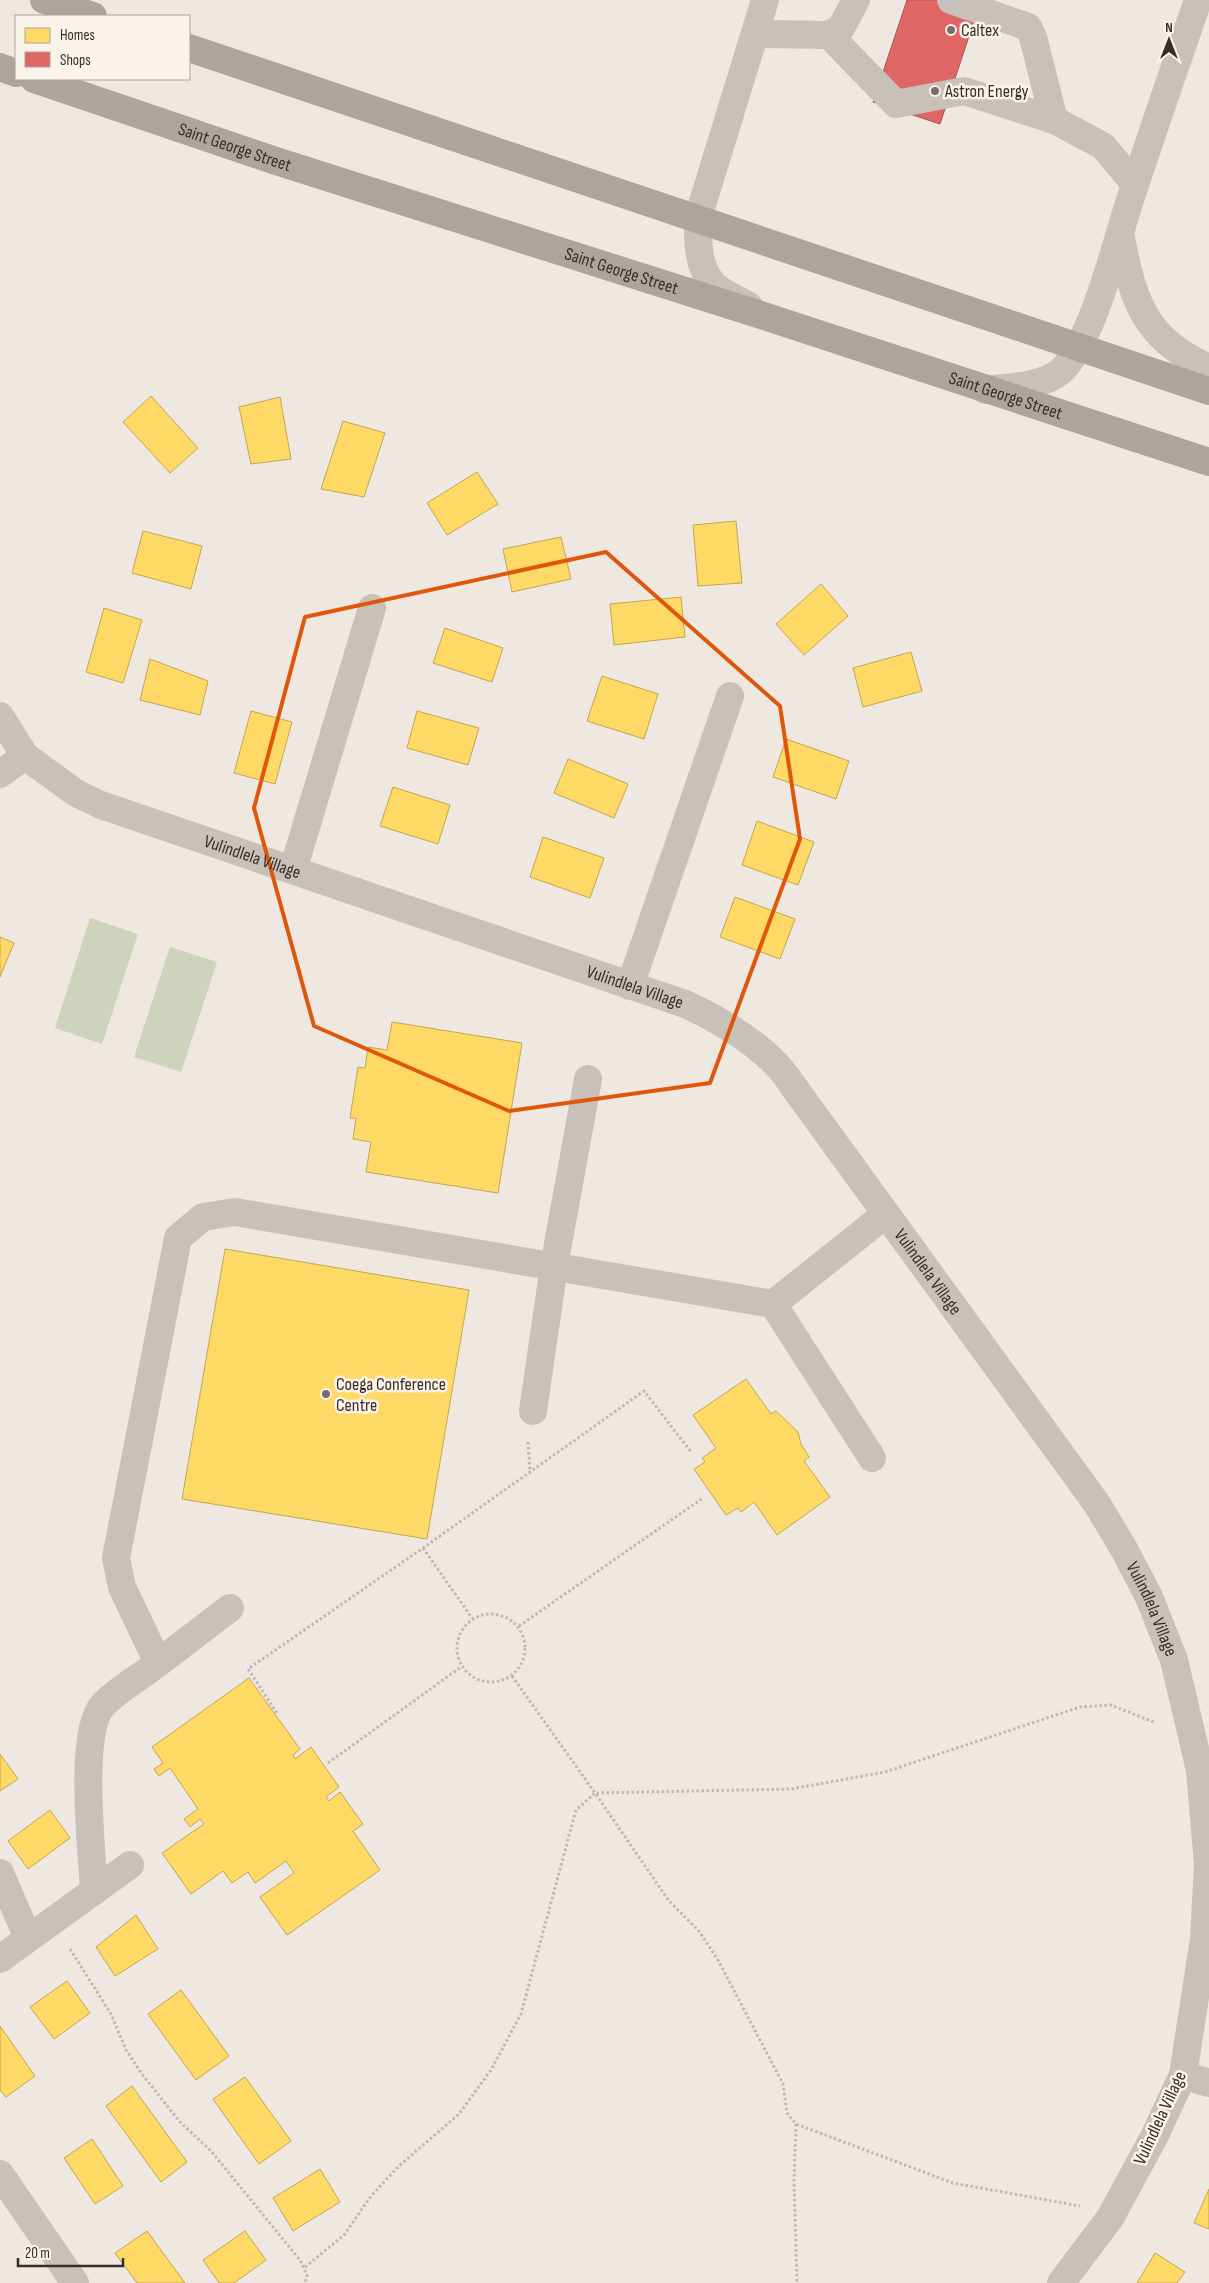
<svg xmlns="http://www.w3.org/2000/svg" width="1209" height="2283" font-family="'Sofia Sans Condensed',sans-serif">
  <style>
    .green { fill: #ced3bb }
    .homes { fill: #ffd966; stroke: #c3a653 }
    .shops { fill: #e06666; stroke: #ae5553 }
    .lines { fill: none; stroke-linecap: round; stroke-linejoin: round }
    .path { stroke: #bfb9b3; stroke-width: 3; stroke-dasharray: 2.5 2.5; stroke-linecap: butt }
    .minor { stroke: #c7c1ba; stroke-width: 28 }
    .major { stroke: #aca59f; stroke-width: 28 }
    .marked { fill: none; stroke: #df570d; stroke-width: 4; stroke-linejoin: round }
    .poi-dot { fill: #786f69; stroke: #faf3e9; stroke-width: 2 }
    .labels { text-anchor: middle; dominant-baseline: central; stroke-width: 5; stroke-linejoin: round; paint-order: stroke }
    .poi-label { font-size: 18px; fill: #382e28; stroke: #faf3e9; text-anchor: start }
    .street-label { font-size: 18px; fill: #382e28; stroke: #faf3e9 }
  </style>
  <rect width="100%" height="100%" fill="#eee8e1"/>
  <g class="green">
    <path d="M90 918 138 934 102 1044 55 1028Z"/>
    <path d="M170 947 217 962 181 1072 134 1057Z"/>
  </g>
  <g class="homes">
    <path d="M151 396 198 448 170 473 123 422Z"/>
    <path d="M280 397 291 459 251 464 239 407Z"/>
    <path d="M343 421 385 433 364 497 321 489Z"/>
    <path d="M477 472 498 504 447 535 427 503Z"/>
    <path d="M736 521 742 583 698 586 693 525Z"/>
    <path d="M143 531 202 546 191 589 132 573Z"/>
    <path d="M561 537 571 579 512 592 503 549Z"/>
    <path d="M821 584 848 616 804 655 776 624Z"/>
    <path d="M681 597 685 637 614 645 610 604Z"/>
    <path d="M104 608 142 620 123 683 86 672Z"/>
    <path d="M445 628 503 648 492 682 433 663Z"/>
    <path d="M911 652 922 691 863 707 853 668Z"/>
    <path d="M150 659 208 681 200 715 140 700Z"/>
    <path d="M602 676 658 694 644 739 587 721Z"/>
    <path d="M251 711 292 722 275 784 234 773Z"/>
    <path d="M417 711 479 728 468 765 407 748Z"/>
    <path d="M786 739 849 761 836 799 773 777Z"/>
    <path d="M568 759 628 784 614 818 554 793Z"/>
    <path d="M393 787 450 805 438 844 380 826Z"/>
    <path d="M757 821 814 842 798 885 742 865Z"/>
    <path d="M543 837 604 858 590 898 530 877Z"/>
    <path d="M735 897 795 919 780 959 720 937Z"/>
    <path d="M0 937 14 943 0 977Z"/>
    <path d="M392 1022 522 1043 498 1193 366 1172 371 1142 353 1139 356 1118H350L358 1067 365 1068 368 1047 387 1050Z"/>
    <path d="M225 1249 469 1290 427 1539 182 1499Z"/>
    <path d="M746 1379 771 1414 776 1411 798 1432 801 1444 809 1457 804 1461 830 1497 777 1535 754 1502 741 1512 738 1508 726 1515 694 1469 705 1462 702 1458 716 1448 693 1415Z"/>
    <path d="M249 1678 300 1749 293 1755 295 1759 311 1747 339 1787 326 1797 329 1801 340 1792 363 1824 353 1831 380 1870 287 1935 260 1897 294 1873 286 1861 255 1883 248 1872 232 1883 223 1871 191 1894 162 1853 204 1824 200 1819 190 1827 184 1819 198 1809 170 1768 159 1776 154 1769 163 1763 152 1747Z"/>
    <path d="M0 1754 18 1779 0 1791Z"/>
    <path d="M50 1810 70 1838 28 1869 8 1841Z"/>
    <path d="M136 1915 158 1949 115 1976 96 1947Z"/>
    <path d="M67 1981 90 2013 54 2039 30 2007Z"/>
    <path d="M181 1990 229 2056 196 2080 148 2014Z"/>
    <path d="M0 2026 35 2076 6 2097 0 2090Z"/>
    <path d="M245 2077 291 2141 259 2164 213 2099Z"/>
    <path d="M132 2086 187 2162 161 2182 106 2106Z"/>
    <path d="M92 2139 123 2186 95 2204 64 2158Z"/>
    <path d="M320 2169 340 2202 293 2231 273 2198Z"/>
    <path d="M1209 2189V2229L1194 2223Z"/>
    <path d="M147 2231 185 2283H137L115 2253Z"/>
    <path d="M245 2231 266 2260 234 2283H219L203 2260Z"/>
    <path d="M1155 2253 1185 2272 1177 2283H1137Z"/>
  </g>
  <path class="shops" d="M907 0H981L940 124 873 102Z"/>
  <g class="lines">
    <g class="path">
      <path d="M528 1442 530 1471"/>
      <path d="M423 1548 472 1618"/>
      <circle cx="491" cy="1648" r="34"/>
      <path d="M519 1626 703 1498"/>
      <path d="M512 1676 595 1793 791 1789 885 1772 1080 1707 1111 1705 1156 1723"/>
      <path d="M277 1713 248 1669 423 1548 644 1391 691 1452"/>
      <path d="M328 1763 461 1667"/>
      <path d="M70 1949 111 2014 126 2050 142 2074 179 2121 211 2151 300 2260 307 2275 305 2283"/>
      <path d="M796 2124 794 2180 797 2283"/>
      <path d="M305 2267 344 2235 371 2196 399 2166 459 2114 491 2070 521 2014 576 1810 595 1793 669 1901 699 1931 718 1960 783 2084 787 2113 796 2124 953 2183 1080 2206"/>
    </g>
    <g class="minor">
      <path d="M951 0 1028 27 1033 37 1054 120"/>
      <path d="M755 34 829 35 841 28 856 0"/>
      <path d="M829 35 896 104 964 91 1054 120 1103 146 1135 184"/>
      <path d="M1120 233C1133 299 1142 338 1209 368"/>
      <path d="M749 306C738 299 719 292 712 283 697 265 698 240 698 218L765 0"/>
      <path d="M985 390C1008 387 1042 387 1061 371 1092 343 1116 243 1130 200 1152 133 1175 67 1198 0"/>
      <path id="s1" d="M0 716 25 756 76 793 101 805 685 1004C718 1019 747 1036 773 1061 785 1072 794 1088 804 1101L1097 1504 1124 1549 1149 1597 1174 1660 1200 1770 1208 1864 1204 1939 1183 2075 1154 2137 1110 2218 1061 2283"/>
      <path d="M0 774 25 756"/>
      <path d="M293 870 372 608"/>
      <path d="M630 986 730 696"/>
      <path d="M773 1304 872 1458"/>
      <path d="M533 1411 554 1266 588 1079"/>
      <path d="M158 1663 230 1608"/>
      <path d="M0 1873 28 1938"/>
      <path d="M94 1891C92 1852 78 1732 103 1705 118 1689 141 1677 158 1663L122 1587 116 1558 178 1238 203 1217 235 1212 773 1304 886 1214"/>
      <path d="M0 1959 130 1865"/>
      <path d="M1183 2075 1209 2083"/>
      <path d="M0 2174 75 2283"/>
    </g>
    <g class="major">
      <path d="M44 0 93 16"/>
      <path d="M189 48 1209 391"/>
      <path d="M0 67 16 73"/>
      <path id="s2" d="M34 79 276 161 767 317 1209 462"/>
    </g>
  </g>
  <path class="marked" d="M606 552 780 706 800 839 710 1083 509 1111 314 1026 254 808 305 617Z"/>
  <g class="poi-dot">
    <circle cx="951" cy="30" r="5"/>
    <circle cx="935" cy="91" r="5"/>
    <circle cx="326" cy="1394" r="5"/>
  </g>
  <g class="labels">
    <g class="poi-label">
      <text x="961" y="30">Caltex</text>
      <text x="945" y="91">Astron Energy</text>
      <text x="336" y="1384">Coega Conference<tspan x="336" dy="21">Centre</tspan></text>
    </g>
    <g class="street-label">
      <text stroke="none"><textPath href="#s2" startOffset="212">Saint George Street</textPath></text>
      <text stroke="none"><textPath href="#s2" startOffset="618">Saint George Street</textPath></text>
      <text stroke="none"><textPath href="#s2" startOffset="1022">Saint George Street</textPath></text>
      <text stroke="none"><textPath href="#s1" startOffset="298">Vulindlela Village</textPath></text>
      <text stroke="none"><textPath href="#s1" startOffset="702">Vulindlela Village</textPath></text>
      <text stroke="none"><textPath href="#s1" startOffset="1122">Vulindlela Village</textPath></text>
      <text stroke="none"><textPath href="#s1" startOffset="1528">Vulindlela Village</textPath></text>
      <text transform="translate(1160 2118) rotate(-65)">Vulindlela Village</text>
    </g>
  </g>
  <rect x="15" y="15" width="175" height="65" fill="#faf3e9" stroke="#aca49c"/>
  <rect x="25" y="28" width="25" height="15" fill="#ffd966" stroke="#aca49c"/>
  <text x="60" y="40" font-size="15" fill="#382e28">Homes</text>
  <rect x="25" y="52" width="25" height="15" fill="#e06666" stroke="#aca49c"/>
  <text x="60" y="65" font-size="15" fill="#382e28">Shops</text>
  <g transform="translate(1169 40)" stroke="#faf3e9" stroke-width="4" paint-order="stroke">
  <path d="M0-4L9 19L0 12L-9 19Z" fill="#382e28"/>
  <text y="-8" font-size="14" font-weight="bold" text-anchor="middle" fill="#382e28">N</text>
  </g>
  <path d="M18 2258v8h105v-8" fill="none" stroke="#382e28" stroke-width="2.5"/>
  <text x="25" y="2258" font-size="15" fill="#382e28" stroke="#faf3e9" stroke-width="4" paint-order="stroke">20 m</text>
</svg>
